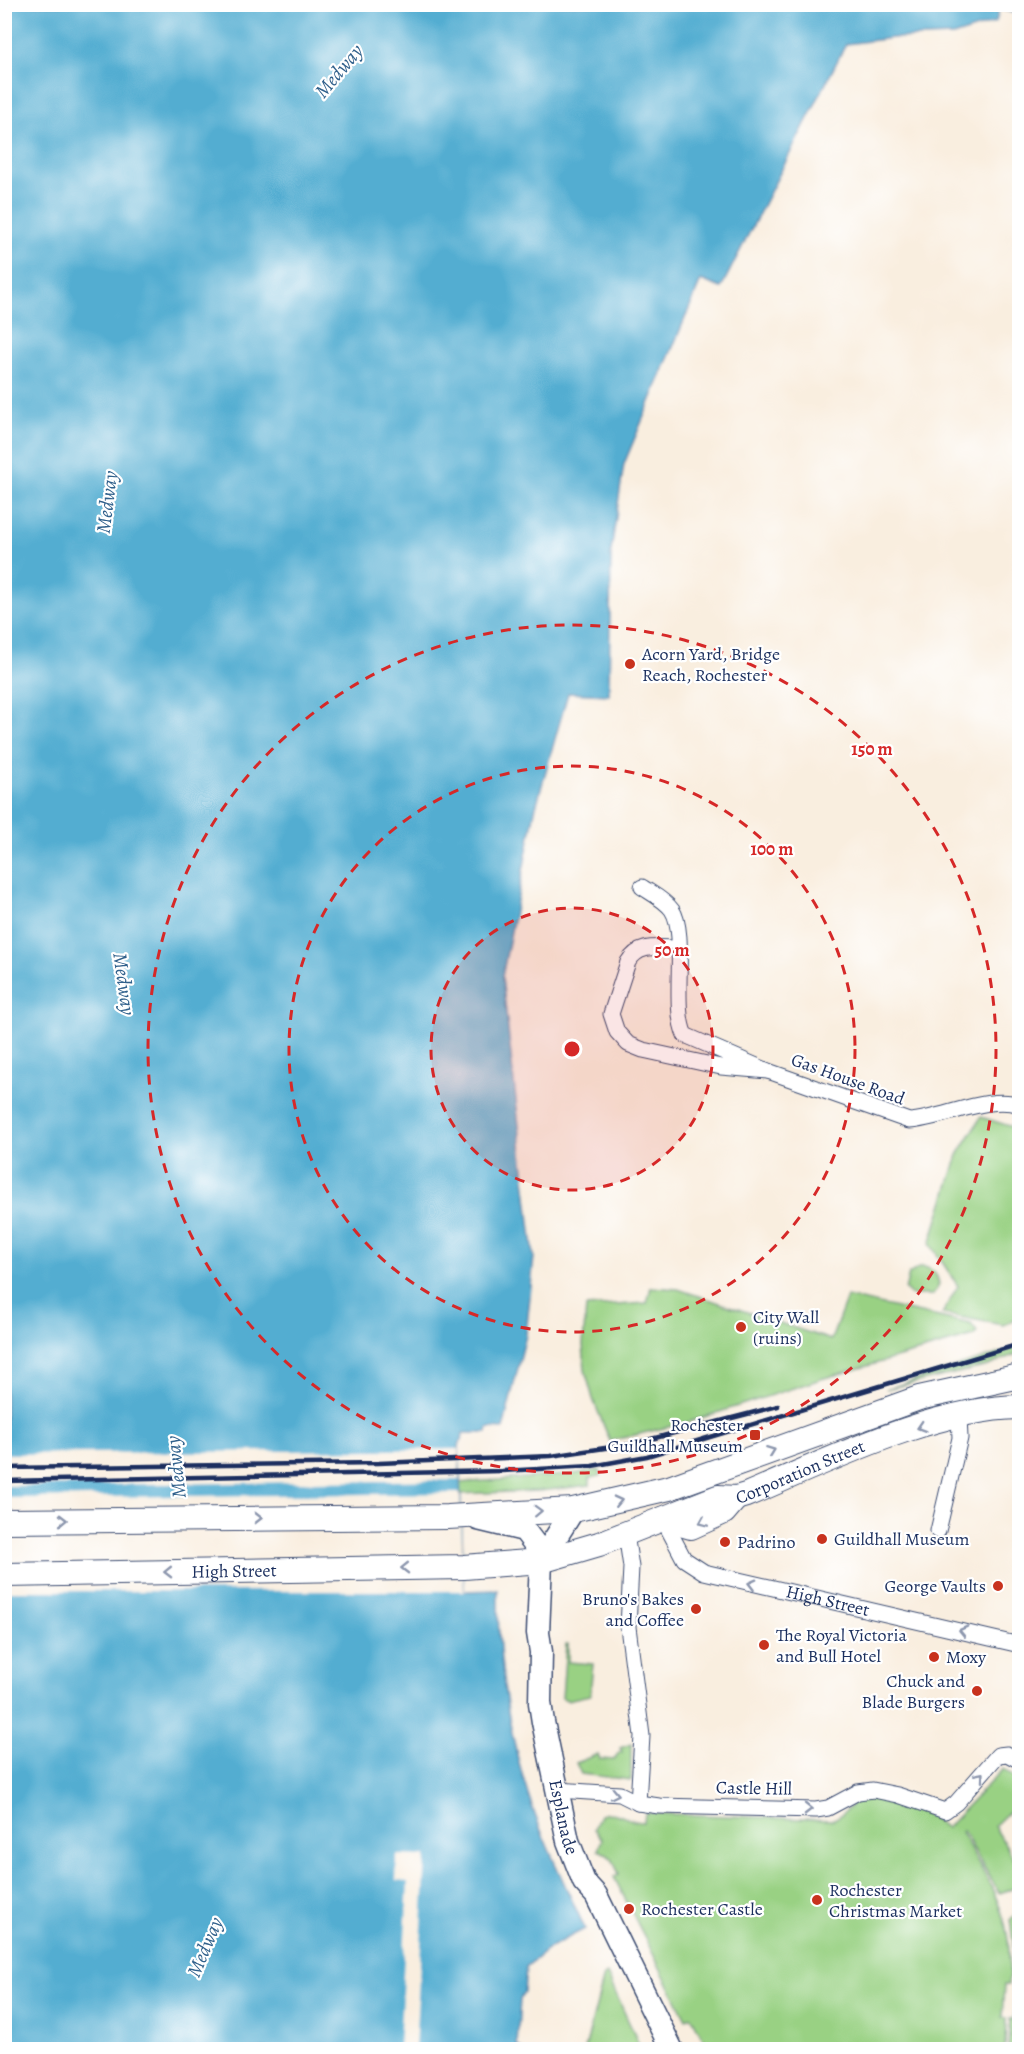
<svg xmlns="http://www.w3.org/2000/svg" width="1024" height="2054" font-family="Alegreya,serif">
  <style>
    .green { fill: #99d183; stroke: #5a8070; stroke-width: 1.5 }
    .water { fill: #53add1; stroke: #376e98; stroke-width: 1.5 }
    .pier { fill: #f9eedf }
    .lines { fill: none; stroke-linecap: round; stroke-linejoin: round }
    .street-casing { stroke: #3c4c71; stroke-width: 17 }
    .secondary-casing { stroke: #3c4c71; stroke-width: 25 }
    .primary-casing { stroke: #3c4c71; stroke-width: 26 }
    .street { stroke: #fff; stroke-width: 15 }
    .secondary { stroke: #fff; stroke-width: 22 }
    .primary { stroke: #fff; stroke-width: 24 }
    .rail { stroke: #1b2f5e; stroke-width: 4.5 }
    .oneway { stroke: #8d97ae }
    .ring { fill: none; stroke: #d62828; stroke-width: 3; stroke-dasharray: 10 8 }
    .poi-dot { fill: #c8321e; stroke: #fff; stroke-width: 2 }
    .labels { text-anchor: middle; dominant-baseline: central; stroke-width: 4.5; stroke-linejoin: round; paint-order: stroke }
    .poi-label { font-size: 18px; fill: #1b2f5e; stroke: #fff; text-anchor: start }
    .street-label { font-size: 18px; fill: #1b2f5e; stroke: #fff }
    .water-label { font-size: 20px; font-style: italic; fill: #31618c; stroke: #fff }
    .centre { fill: #d62828; stroke: #fff; stroke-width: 3 }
    .ring-label { font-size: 18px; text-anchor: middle; font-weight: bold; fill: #d62828; stroke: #fff; stroke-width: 4.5; stroke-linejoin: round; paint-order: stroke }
  </style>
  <rect width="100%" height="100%" fill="#fff"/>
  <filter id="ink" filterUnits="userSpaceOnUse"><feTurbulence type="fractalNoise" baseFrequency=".0167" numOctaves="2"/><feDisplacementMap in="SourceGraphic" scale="12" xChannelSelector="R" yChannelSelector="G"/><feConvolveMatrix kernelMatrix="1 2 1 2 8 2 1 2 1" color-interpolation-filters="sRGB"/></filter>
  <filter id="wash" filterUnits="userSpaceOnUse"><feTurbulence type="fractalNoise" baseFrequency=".008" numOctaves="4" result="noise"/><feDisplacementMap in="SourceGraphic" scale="24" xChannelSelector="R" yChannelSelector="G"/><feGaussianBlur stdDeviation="1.35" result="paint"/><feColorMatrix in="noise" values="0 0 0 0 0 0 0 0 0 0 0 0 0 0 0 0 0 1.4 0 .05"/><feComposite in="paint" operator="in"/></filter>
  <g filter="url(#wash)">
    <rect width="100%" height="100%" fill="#f9eedf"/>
    <g class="green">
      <path d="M981 1117 1019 1129V1318L1003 1325 942 1314 958 1286 930 1244 958 1155Z"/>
      <path d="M920 1267C931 1266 938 1274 939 1285L933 1295H911L905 1290 909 1274Z"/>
      <path d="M651 1287 678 1289 831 1340 847 1297 971 1324 977 1332 974 1336 821 1379 689 1422 610 1441 593 1399 585 1370 583 1345 586 1307 647 1303Z"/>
      <path d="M1019 1347V1353L988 1366 886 1389Z"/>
      <path d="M599 1470 600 1476 590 1478V1485L539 1491 456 1494 457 1483 567 1475Z"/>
      <path d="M566 1644H568V1662L593 1664 590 1695 567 1700 562 1698Z"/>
      <path d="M631 1744V1780L581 1774 576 1763 598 1754 600 1759 614 1760 619 1752H622L620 1748Z"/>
      <path d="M1003 1769 1019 1781V1802L994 1826 1019 1867V1896L1015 1888 999 1893 963 1831 961 1832C991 1886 1016 1920 1008 1985H1004L1002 2018H1006L1005 2049H709L691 2016 686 2019 614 1877 619 1874C614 1863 611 1854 598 1850L602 1839 594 1829 600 1815C617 1808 627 1823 644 1822L645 1813 831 1820C844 1817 849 1804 861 1799 887 1789 927 1812 946 1828Z"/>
      <path d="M1019 1911V1992L1015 1991 1017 1970 1010 1920Z"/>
      <path d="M607 1974 641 2049H585L604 1976Z"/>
      <path d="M1015 2013 1019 2014V2049H1008L1010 2019H1014Z"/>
    </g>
    <path class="water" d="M5 5H1019V14L999 9 996 22 953 36 892 38 846 44 721 288 701 280 624 464 611 551 609 695 568 693 535 810 502 977 534 1257 526 1335 503 1429 488 1428 487 1433H463L459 1446 464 1591 498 1590C497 1671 512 1758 542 1833 555 1865 571 1897 585 1929L552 1946 526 1967 524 1992 520 2000 517 2045 521 2049 5 2050Z"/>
    <g class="pier">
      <path d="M459 1449V1480L5 1486V1454Z"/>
      <path d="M460 1493 464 1591H4L5 1498Z"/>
      <path d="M397 1855 426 1856 415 2049H399L408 1882 396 1881Z"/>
    </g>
  </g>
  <g filter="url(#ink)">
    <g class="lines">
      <g class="street-casing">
        <g id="street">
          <path d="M642 887C651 893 665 900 672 910 688 934 671 1006 685 1035L768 1071 721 1067 643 1050 628 1044 617 1032 611 1014 628 962C639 943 658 948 678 948"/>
          <path d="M768 1071 909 1121C943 1119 988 1094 1020 1105"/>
          <path id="s1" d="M663 1519 684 1559 704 1572 1020 1645"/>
          <path d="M938 1531 960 1438 959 1416"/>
          <path d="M626 1534 631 1567 628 1627 642 1736 638 1803"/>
          <path d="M557 1790 620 1794 638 1803 659 1806 816 1810 828 1808 858 1792 873 1790 898 1795 945 1811 956 1803 998 1755 1007 1754 1020 1761"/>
        </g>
      </g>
      <g class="secondary-casing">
        <g id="secondary">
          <path id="s2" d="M478 1519 524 1530 537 1547 541 1561 538 1633 541 1652 540 1703 543 1722 568 1841 584 1882 596 1895 672 2050"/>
          <path d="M541 1561 573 1510"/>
        </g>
      </g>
      <g class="primary-casing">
        <g id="primary">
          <path d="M663 1519 691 1527 724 1512 736 1498"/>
          <path d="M4 1521 448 1517 573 1510 669 1488 919 1398 1020 1376"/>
          <path id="s3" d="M4 1575 464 1567 541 1561 599 1544 718 1497 736 1498 746 1495C826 1462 932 1408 1020 1407"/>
        </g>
      </g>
      <use href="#street" class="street"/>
      <use href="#secondary" class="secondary"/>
      <use href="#primary" class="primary"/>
      <g class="rail">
        <path d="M4 1468 379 1463 551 1456 632 1444 778 1406"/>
        <path d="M4 1481 502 1471 592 1466 647 1456 1020 1344"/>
      </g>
    </g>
    <defs><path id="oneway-chevron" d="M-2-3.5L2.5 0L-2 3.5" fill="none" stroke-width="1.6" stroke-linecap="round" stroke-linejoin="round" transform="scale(1.5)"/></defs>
    <g class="oneway">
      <use href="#oneway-chevron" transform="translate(921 1427) rotate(162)"/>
      <use href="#oneway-chevron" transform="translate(771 1451) rotate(-21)"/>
      <use href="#oneway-chevron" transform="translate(618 1501) rotate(-13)"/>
      <use href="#oneway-chevron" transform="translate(538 1511) rotate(-2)"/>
      <use href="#oneway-chevron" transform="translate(258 1518)"/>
      <use href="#oneway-chevron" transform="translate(63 1520) rotate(-1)"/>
      <use href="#oneway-chevron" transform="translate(703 1522) rotate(157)"/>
      <use href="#oneway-chevron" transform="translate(405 1568) rotate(179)"/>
      <use href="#oneway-chevron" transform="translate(168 1572) rotate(179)"/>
      <use href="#oneway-chevron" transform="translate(752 1584) rotate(-166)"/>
      <use href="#oneway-chevron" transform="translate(963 1631) rotate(-167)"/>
      <use href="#oneway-chevron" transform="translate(980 1776) rotate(-49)"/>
      <use href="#oneway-chevron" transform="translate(615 1794) rotate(12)"/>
      <use href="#oneway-chevron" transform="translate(808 1809) rotate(1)"/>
    </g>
  </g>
  <circle cx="572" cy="1049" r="141" fill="#d62828" fill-opacity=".12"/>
  <g class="ring">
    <circle cx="572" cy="1049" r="141"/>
    <circle cx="572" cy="1049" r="283"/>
    <circle cx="572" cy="1049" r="424"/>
  </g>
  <g class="poi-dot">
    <circle cx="630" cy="664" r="6"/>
    <circle cx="741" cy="1327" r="6"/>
    <rect x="749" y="1429" width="12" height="12" rx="3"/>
    <circle cx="822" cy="1539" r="6"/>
    <circle cx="725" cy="1542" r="6"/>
    <circle cx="998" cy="1586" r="6"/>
    <circle cx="696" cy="1609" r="6"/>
    <circle cx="764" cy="1645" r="6"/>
    <circle cx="934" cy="1657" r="6"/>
    <circle cx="977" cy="1691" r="6"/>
    <circle cx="817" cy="1900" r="6"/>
    <circle cx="629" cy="1909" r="6"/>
  </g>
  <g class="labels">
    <g class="poi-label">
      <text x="642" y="654">Acorn Yard, Bridge<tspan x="642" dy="21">Reach, Rochester</tspan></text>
      <text x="753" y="1317">City Wall<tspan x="753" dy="21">(ruins)</tspan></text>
      <text x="743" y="1425" text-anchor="end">Rochester<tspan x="743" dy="21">Guildhall Museum</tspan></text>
      <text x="834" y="1539">Guildhall Museum</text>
      <text x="737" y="1542">Padrino</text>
      <text x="986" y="1586" text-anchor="end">George Vaults</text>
      <text x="684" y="1599" text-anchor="end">Bruno's Bakes<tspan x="684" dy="21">and Coffee</tspan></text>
      <text x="776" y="1635">The Royal Victoria<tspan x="776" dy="21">and Bull Hotel</tspan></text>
      <text x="946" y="1657">Moxy</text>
      <text x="965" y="1681" text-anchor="end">Chuck and<tspan x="965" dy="21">Blade Burgers</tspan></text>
      <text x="829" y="1890">Rochester<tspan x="829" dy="21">Christmas Market</tspan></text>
      <text x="641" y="1909">Rochester Castle</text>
    </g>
    <g class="street-label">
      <text transform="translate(848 1079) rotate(20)">Gas House Road</text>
      <text stroke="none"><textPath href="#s3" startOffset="813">Corporation Street</textPath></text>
      <text stroke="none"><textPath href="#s3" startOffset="230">High Street</textPath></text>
      <text stroke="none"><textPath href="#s1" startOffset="196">High Street</textPath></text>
      <text transform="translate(754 1788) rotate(1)">Castle Hill</text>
      <text stroke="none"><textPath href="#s2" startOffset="342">Esplanade</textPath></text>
    </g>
    <g class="water-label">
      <text transform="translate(339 71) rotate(-50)">Medway</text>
      <text transform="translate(107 502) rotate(-83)">Medway</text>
      <text transform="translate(124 984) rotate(82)">Medway</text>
      <text transform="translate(176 1467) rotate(-96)">Medway</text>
      <text transform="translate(205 1947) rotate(-67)">Medway</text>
    </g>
  </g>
  <circle cx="572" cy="1049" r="9" class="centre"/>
  <g class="ring-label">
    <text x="872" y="755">150 m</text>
    <text x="772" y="855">100 m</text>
    <text x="672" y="956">50 m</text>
  </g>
  <rect width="1024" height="2054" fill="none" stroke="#fff" stroke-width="24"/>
</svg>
